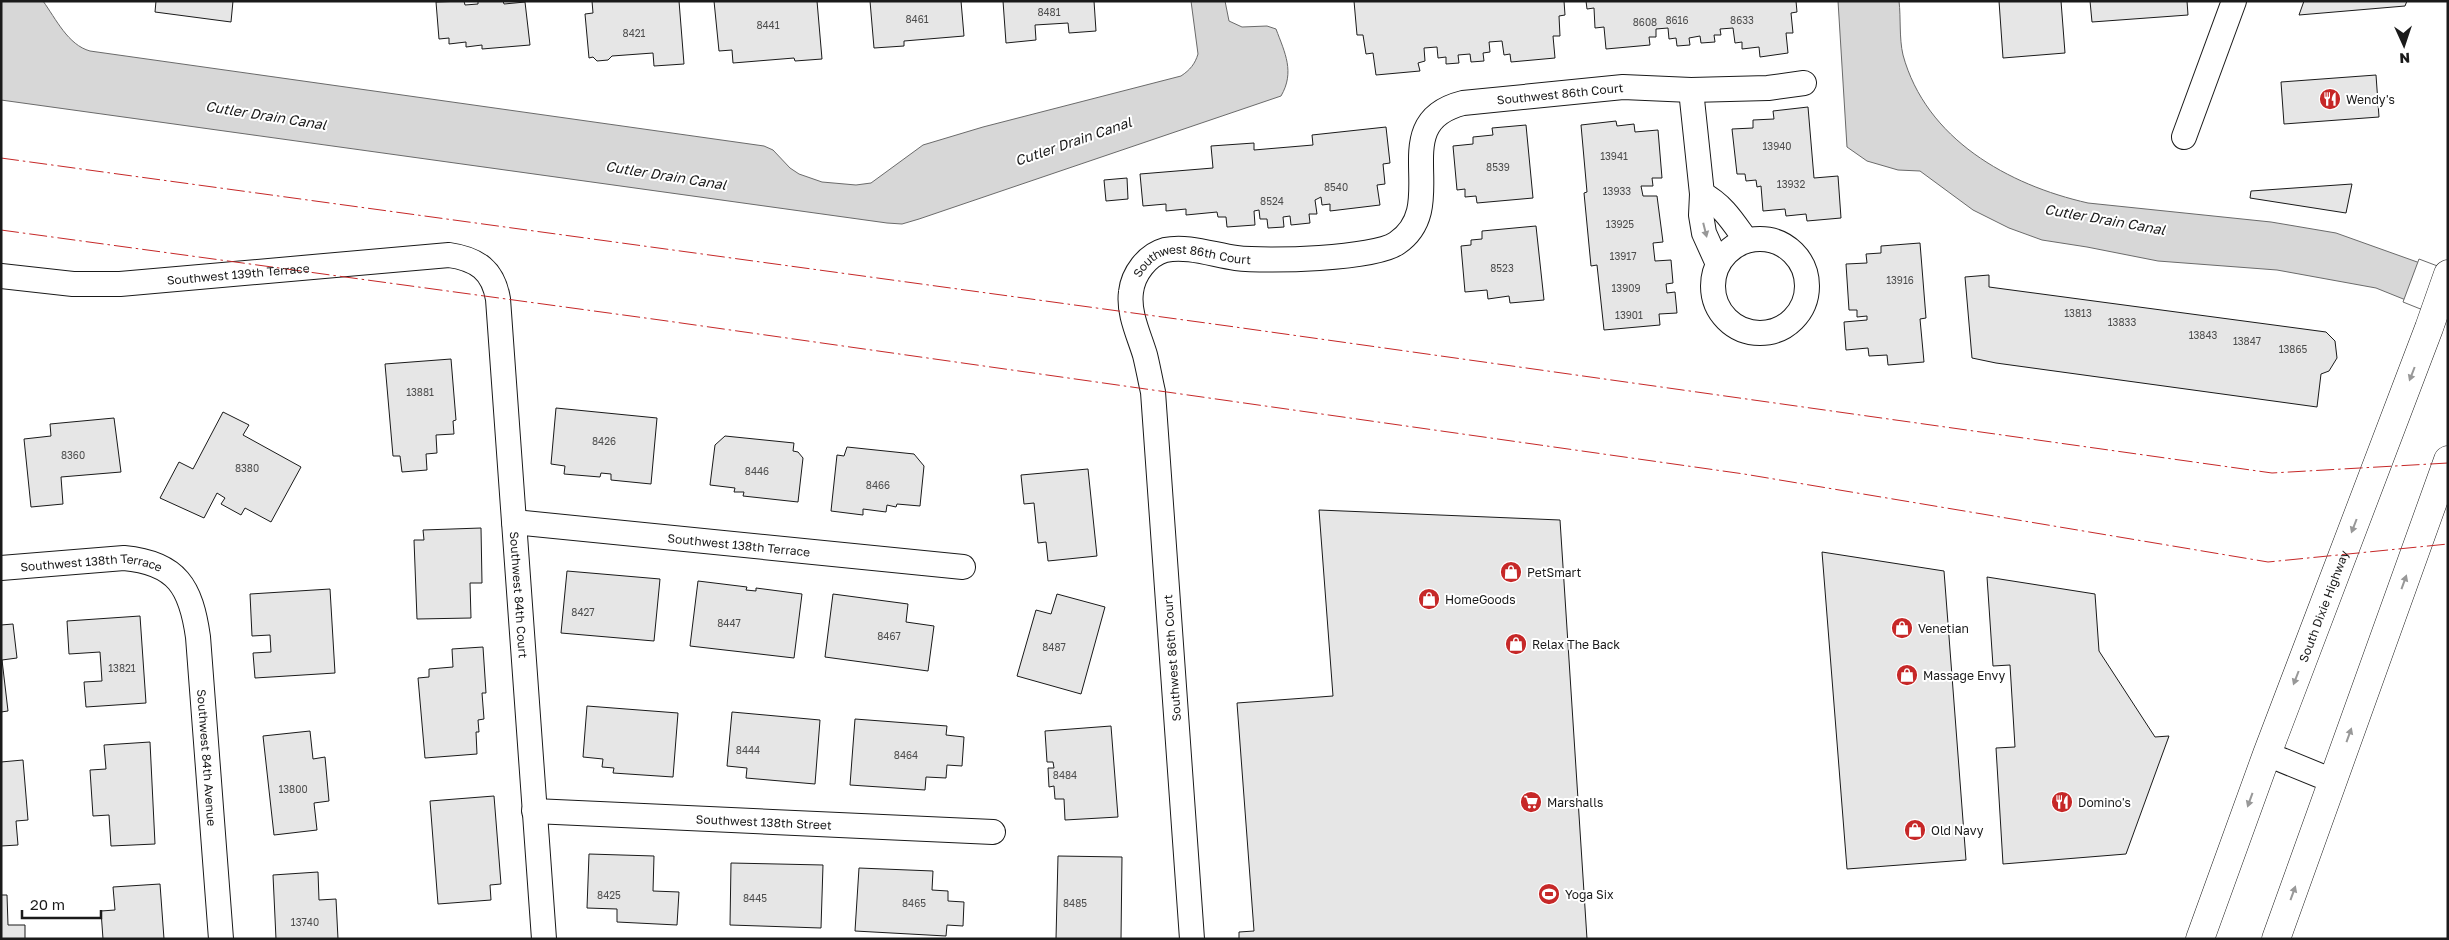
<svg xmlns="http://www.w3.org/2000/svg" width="2449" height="940" font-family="'Golos Text',sans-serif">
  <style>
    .water { fill: #d7d7d7; stroke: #6a6a6a }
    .pier { fill: #fff; stroke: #6a6a6a }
    .building { fill: #e6e6e6; stroke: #1a1a1a }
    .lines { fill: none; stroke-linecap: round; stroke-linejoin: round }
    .street-casing { stroke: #1a1a1a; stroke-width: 26 }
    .highway-casing { stroke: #1a1a1a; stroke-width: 29 }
    .street { stroke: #fff; stroke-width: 24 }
    .highway { stroke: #fff; stroke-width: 28 }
    .power { stroke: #c62828; stroke-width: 1; stroke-dasharray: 18 4 2.5 4; stroke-linecap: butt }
    .oneway { fill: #989898 }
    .labels { text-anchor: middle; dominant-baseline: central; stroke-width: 4; stroke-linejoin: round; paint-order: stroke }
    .number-label { font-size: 10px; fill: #4d4d4d }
    .street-label { font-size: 12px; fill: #1a1a1a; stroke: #fff }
    .poi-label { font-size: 12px; fill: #1a1a1a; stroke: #fff; text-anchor: start }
    .water-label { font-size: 14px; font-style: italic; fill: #1a1a1a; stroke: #fff }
  </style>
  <rect width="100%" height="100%" fill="#fff"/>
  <g class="water">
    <path d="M1 1H43C56 19 68 45 90 51L764 146 773 150 790 168 799 174 822 182 856 185 871 183 923 145 983 127 1181 76C1190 70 1195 64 1198 54L1191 1H1225L1229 21 1242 27 1267 26 1276 29C1285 53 1295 72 1281 96L919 219 902 224 887 223 1 100Z"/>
    <path d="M1838 1H1899C1901 18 1899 38 1903 55 1926 139 2008 185 2088 203L2271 222 2336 233 2448 273V317L2376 288 2277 270 2158 261 2087 247 2042 240 2009 228 1973 210 1920 171 1898 170 1867 161 1847 147Z"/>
  </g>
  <path class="pier" d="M2419 259 2448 270V320L2403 302Z"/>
  <g class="building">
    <path d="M156 1H233L231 22 155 12Z"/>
    <path d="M464 1 465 5 478 4V1H503L504 4 525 2 530 45 482 49V45L466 47V42L449 44V38L439 39 436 2Z"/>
    <path d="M592 1H679L684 64 654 66 653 53 612 56 608 60 597 61 593 57 589 58 585 14 593 13Z"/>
    <path d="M714 1H817L822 59 795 61 794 58 733 63 732 50 719 51Z"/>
    <path d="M870 1H961L964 36 904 41V46L874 48Z"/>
    <path d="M1003 1H1094L1096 31 1069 33 1068 23 1035 25 1036 40 1006 43Z"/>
    <path d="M1354 1H1564L1565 15 1559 16 1560 36H1553L1555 58 1511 62 1510 54 1504 55 1502 41 1489 42 1490 52 1483 53 1484 61 1471 62 1470 54 1458 55 1459 63 1446 64V57L1438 58 1437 47 1424 48 1425 61 1418 63 1420 71 1376 75 1373 53 1366 54 1363 35H1357Z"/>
    <path d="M1586 1H1796L1797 12 1791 13 1793 33H1786L1788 53 1760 57 1759 47 1742 49V42L1735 43 1733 28 1720 29 1721 35H1714L1715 42 1701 43 1700 36 1689 38 1690 45 1677 46 1676 38 1669 39 1668 28 1656 29V37H1649L1650 45 1606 49 1604 27 1595 28 1594 8 1587 9Z"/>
    <path d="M1999 1H2061L2065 53 2003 58Z"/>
    <path d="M2090 1H2187L2188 15 2092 22Z"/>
    <path d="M2304 1H2407L2405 6 2299 15Z"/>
    <path d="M2376 75 2379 117 2284 124 2281 82Z"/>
    <path d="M1808 107 1814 178 1838 176 1841 218 1807 221 1806 214 1786 216 1785 209 1763 211 1761 186 1757 187 1756 180 1746 181 1745 174H1737L1732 129 1753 128V120L1774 119 1773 111Z"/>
    <path d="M1616 121 1617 126 1634 124 1635 132 1658 130 1662 178H1652L1653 186H1641L1643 196H1657L1663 242 1653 243 1655 261 1671 260 1673 283 1666 284 1667 293 1675 292 1677 313 1659 314 1660 325 1604 330 1597 265 1591 266 1584 193 1587 192 1581 125Z"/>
    <path d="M1526 125 1533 198 1477 203 1476 196 1465 197V189L1457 190 1453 146 1473 144V137L1493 135 1492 128Z"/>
    <path d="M1386 127 1390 163 1383 164 1385 184 1377 185 1380 205 1330 211V204L1322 205 1321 197 1315 200 1317 214H1309L1310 223 1291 225 1290 216 1283 217 1284 227 1268 228 1267 219H1260L1259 210 1254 211 1255 225 1227 227 1226 217H1218L1217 212 1186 215V209L1166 211V204L1143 206 1140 174 1213 168 1211 146 1254 143V150L1313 145 1312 135Z"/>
    <path d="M1127 178 1128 199 1106 201 1104 180Z"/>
    <path d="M2352 184 2346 213 2250 198 2251 191Z"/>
    <path d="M1536 226 1544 300 1510 303 1509 296 1488 299 1487 290 1465 292 1461 246 1471 245V240L1482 239V231Z"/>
    <path d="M1920 243 1926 318 1920 319 1924 362 1888 365 1887 355 1869 356 1868 348 1846 350 1844 322 1867 320V316L1857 317V310H1849L1846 264 1867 263 1866 254 1881 253V246Z"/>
    <path d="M1989 275V287L2326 332 2335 341 2337 358 2329 371 2321 374 2317 407 1996 363 1972 358 1965 277Z"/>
    <path d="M451 359 456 420 453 421 454 434 436 435 437 453 426 454 427 470 402 472 400 456H393L385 364Z"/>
    <path d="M556 408 657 418 651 484 611 480V474L601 473 600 477 564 474 565 466 551 464Z"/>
    <path d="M223 412 249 425 243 435 301 467 271 522 245 508 241 515 221 504 225 498 217 493 204 518 160 498 179 462 193 469Z"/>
    <path d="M114 418 121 472 61 477 63 504 31 507 24 439 51 436 50 424Z"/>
    <path d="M725 436 794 443 793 451 798 452 803 458 798 502 743 496 744 492H734L735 488 710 485 715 445Z"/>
    <path d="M847 447 914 454 924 466 920 506 897 504 896 507 887 505 886 512 863 509V515L831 511 837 455 844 456Z"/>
    <path d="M1088 469 1097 556 1048 561 1046 542 1038 543 1034 503 1024 504 1021 475Z"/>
    <path d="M1319 510 1560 520 1587 939H1239V932L1254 931 1237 703 1333 696Z"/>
    <path d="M481 528 482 583H470L471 618 417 619 414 540H424L423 530Z"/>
    <path d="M1822 552 1944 571 1966 860 1847 869Z"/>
    <path d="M567 571 660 579 654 641 561 633Z"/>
    <path d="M1987 577 2095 594 2099 651 2155 737 2169 736 2126 854 2003 864 1996 748 2015 747 2010 665 1993 666Z"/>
    <path d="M698 581 747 587 746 590 756 591V588L802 594 794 658 690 646Z"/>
    <path d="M330 589 335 673 255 678 253 653 271 652 270 635 252 636 250 594Z"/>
    <path d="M833 594 908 604 906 622 934 626 928 671 825 657Z"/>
    <path d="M1057 594 1105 607 1081 694 1017 676 1036 610 1051 614Z"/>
    <path d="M140 616 146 703 86 707 84 682 102 681 100 652 69 654 67 621Z"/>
    <path d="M13 624 17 658 2 660 8 711 1 712V625Z"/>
    <path d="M483 647 486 693H482L484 719 478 720 479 732H476L477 754 425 758 418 678 429 677V669L453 667 452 649Z"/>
    <path d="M587 706 678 713 673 777 613 773 614 768 602 767 603 759 583 757Z"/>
    <path d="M732 712 820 720 815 784 746 778 747 768 727 766Z"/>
    <path d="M855 719 947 726 946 735 964 737 962 766 947 765 946 778 926 777 925 790 850 785Z"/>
    <path d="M1111 726 1118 817 1065 820 1064 799H1055L1054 786 1049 787 1048 768H1054L1053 762H1047L1045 731Z"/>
    <path d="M310 731 313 759 325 757 329 801 314 803 317 830 274 835 263 736Z"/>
    <path d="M150 742 155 844 111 846 109 815 93 816 90 770 106 769 104 745Z"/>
    <path d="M23 760 28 820 16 821 18 845 1 846V762Z"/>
    <path d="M494 796 501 884 490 885 491 900 438 904 430 801Z"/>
    <path d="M589 854 654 856 653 891 679 892 677 925 617 922V909L587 908Z"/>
    <path d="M1058 856 1122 857 1121 939H1056Z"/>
    <path d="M731 863 823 865 821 928 730 925Z"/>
    <path d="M859 868 933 871 932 890 948 891V901L964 902 963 926 947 925 946 936 855 931Z"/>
    <path d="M318 872 319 900 336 899 338 939H276L273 875Z"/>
    <path d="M160 884 164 939H103L101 911 115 910 113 887Z"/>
    <path d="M1 895H7L8 925H25V939H1Z"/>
  </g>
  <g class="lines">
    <g class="street-casing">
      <g id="street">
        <path d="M1691 90 1702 194 1701 215 1704 233 1718 264"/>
        <path d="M2184 137 2234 1"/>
        <path d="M1702 194C1723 205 1733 222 1746 240"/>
        <circle cx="1760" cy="286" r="47"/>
        <path id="s1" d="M1 276 73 284H120L449 255C477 259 493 270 498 299L544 939"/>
        <path id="s2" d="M514 522 963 567"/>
        <path id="s3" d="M1 568 124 558C177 563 191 587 198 637L221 939"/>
        <path d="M2267 754 2333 781"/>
        <path id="s4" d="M534 811 993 832"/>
        <path id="s5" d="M1192 939 1153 392C1150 379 1148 367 1145 355 1139 335 1128 313 1131 292 1133 274 1147 255 1165 250 1187 245 1214 255 1236 258 1266 262 1375 259 1397 243 1453 205 1383 123 1463 103L1623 87 1691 90 1768 88 1804 83"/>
      </g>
    </g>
    <g class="highway-casing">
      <g id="highway">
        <path id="s6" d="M2200 939 2267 754 2429 328 2448 274"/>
        <path d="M2276 939 2448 460"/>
      </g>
    </g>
    <use href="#street" class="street"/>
    <use href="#highway" class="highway"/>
    <g class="power">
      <path d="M1 158 1228 326 2272 473 2448 463"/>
      <path d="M1 230 660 320 1744 474 2268 562 2448 544"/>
    </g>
  </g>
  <defs><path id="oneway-solid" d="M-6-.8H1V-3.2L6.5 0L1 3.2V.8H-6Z" transform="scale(1.25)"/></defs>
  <g class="oneway">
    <use href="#oneway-solid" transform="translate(1705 230) rotate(76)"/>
    <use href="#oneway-solid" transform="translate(2412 374) rotate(111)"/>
    <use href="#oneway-solid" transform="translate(2354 526) rotate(111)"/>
    <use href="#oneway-solid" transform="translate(2404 582) rotate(-70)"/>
    <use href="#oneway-solid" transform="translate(2296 678) rotate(111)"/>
    <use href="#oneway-solid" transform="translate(2349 735) rotate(-70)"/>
    <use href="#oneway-solid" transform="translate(2250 800) rotate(110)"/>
    <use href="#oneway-solid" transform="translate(2293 893) rotate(-70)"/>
  </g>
  <defs>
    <g id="restaurant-disc" transform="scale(1.125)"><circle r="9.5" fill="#c62828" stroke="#fff"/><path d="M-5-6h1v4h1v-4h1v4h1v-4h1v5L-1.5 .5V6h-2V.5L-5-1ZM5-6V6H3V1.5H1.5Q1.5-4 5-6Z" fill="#fff"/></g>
    <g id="shop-disc" transform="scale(1.125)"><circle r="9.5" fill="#c62828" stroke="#fff"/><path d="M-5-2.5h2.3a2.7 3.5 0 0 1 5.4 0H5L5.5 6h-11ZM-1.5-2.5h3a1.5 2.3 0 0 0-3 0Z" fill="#fff"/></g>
    <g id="supermarket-disc" transform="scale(1.125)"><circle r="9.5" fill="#c62828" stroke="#fff"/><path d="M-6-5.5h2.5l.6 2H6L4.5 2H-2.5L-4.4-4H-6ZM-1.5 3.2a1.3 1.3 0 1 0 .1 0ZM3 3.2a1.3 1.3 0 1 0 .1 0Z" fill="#fff"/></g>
    <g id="stadium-disc" transform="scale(1.125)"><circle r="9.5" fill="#c62828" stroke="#fff"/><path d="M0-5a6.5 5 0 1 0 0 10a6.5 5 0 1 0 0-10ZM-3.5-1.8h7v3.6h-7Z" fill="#fff"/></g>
  </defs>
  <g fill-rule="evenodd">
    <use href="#restaurant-disc" x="2330" y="99"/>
    <use href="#shop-disc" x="1511" y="572"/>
    <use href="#shop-disc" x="1429" y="599"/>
    <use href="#shop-disc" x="1902" y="628"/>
    <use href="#shop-disc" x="1516" y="644"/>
    <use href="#shop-disc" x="1907" y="675"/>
    <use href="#supermarket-disc" x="1531" y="802"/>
    <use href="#restaurant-disc" x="2062" y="802"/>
    <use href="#shop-disc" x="1915" y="830"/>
    <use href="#stadium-disc" x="1549" y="894"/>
  </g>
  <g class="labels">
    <g class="number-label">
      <text x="1049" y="12">8481</text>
      <text x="917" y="19">8461</text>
      <text x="1677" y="20">8616</text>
      <text x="1742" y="20">8633</text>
      <text x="1645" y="22">8608</text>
      <text x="768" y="25">8441</text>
      <text x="634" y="33">8421</text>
      <text x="1777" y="146">13940</text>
      <text x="1614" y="156">13941</text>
      <text x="1498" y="167">8539</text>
      <text x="1791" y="184">13932</text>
      <text x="1336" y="187">8540</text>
      <text x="1617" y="191">13933</text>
      <text x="1272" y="201">8524</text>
      <text x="1620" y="224">13925</text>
      <text x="1623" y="256">13917</text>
      <text x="1502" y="268">8523</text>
      <text x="1900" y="280">13916</text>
      <text x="1626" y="288">13909</text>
      <text x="2078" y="313">13813</text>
      <text x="1629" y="315">13901</text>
      <text x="2122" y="322">13833</text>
      <text x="2203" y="335">13843</text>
      <text x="2247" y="341">13847</text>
      <text x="2293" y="349">13865</text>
      <text x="420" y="392">13881</text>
      <text x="604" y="441">8426</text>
      <text x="73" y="455">8360</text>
      <text x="247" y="468">8380</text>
      <text x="757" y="471">8446</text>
      <text x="878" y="485">8466</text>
      <text x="583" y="612">8427</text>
      <text x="729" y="623">8447</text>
      <text x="889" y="636">8467</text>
      <text x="1054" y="647">8487</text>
      <text x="122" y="668">13821</text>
      <text x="748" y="750">8444</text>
      <text x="906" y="755">8464</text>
      <text x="1065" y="775">8484</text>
      <text x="293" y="789">13800</text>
      <text x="609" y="895">8425</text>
      <text x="755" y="898">8445</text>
      <text x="914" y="903">8465</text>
      <text x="1075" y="903">8485</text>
      <text x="305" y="922">13740</text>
    </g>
    <g class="street-label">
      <text stroke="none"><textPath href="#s5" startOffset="1210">Southwest 86th Court</textPath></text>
      <text stroke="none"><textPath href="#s5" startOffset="732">Southwest 86th Court</textPath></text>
      <text stroke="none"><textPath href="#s1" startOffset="238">Southwest 139th Terrace</textPath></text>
      <text stroke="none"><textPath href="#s2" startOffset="226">Southwest 138th Terrace</textPath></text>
      <text stroke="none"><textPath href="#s3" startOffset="91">Southwest 138th Terrace</textPath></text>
      <text stroke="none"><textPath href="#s1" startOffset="818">Southwest 84th Court</textPath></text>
      <text stroke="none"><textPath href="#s6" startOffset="355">South Dixie Highway</textPath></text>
      <text transform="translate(1172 658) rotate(-94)">Southwest 86th Court</text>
      <text stroke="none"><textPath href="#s3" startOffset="365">Southwest 84th Avenue</textPath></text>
      <text stroke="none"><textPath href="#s4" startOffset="230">Southwest 138th Street</textPath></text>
    </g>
    <g class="poi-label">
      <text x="2346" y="99">Wendy's</text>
      <text x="1527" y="572">PetSmart</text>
      <text x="1445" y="599">HomeGoods</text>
      <text x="1918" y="628">Venetian</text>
      <text x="1532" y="644">Relax The Back</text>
      <text x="1923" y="675">Massage Envy</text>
      <text x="1547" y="802">Marshalls</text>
      <text x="2078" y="802">Domino's</text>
      <text x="1931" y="830">Old Navy</text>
      <text x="1565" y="894">Yoga Six</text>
    </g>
    <g class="water-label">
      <text transform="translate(266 115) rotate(9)">Cutler Drain Canal</text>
      <text transform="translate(1073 141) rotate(-19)">Cutler Drain Canal</text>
      <text transform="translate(666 175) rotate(9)">Cutler Drain Canal</text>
      <text transform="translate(2105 219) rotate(10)">Cutler Drain Canal</text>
    </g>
  </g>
  <rect width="2449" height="940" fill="none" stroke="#1a1a1a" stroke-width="5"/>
  <g transform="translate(2404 45) rotate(177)" stroke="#ffffff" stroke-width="4" paint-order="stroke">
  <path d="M0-4L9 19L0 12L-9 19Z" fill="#1a1a1a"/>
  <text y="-8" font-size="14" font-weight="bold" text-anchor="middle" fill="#1a1a1a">N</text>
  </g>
  <path d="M22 910v8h79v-8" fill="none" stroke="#1a1a1a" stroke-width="2.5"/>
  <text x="30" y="910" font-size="15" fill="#1a1a1a" stroke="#ffffff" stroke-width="4" paint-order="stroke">20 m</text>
</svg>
